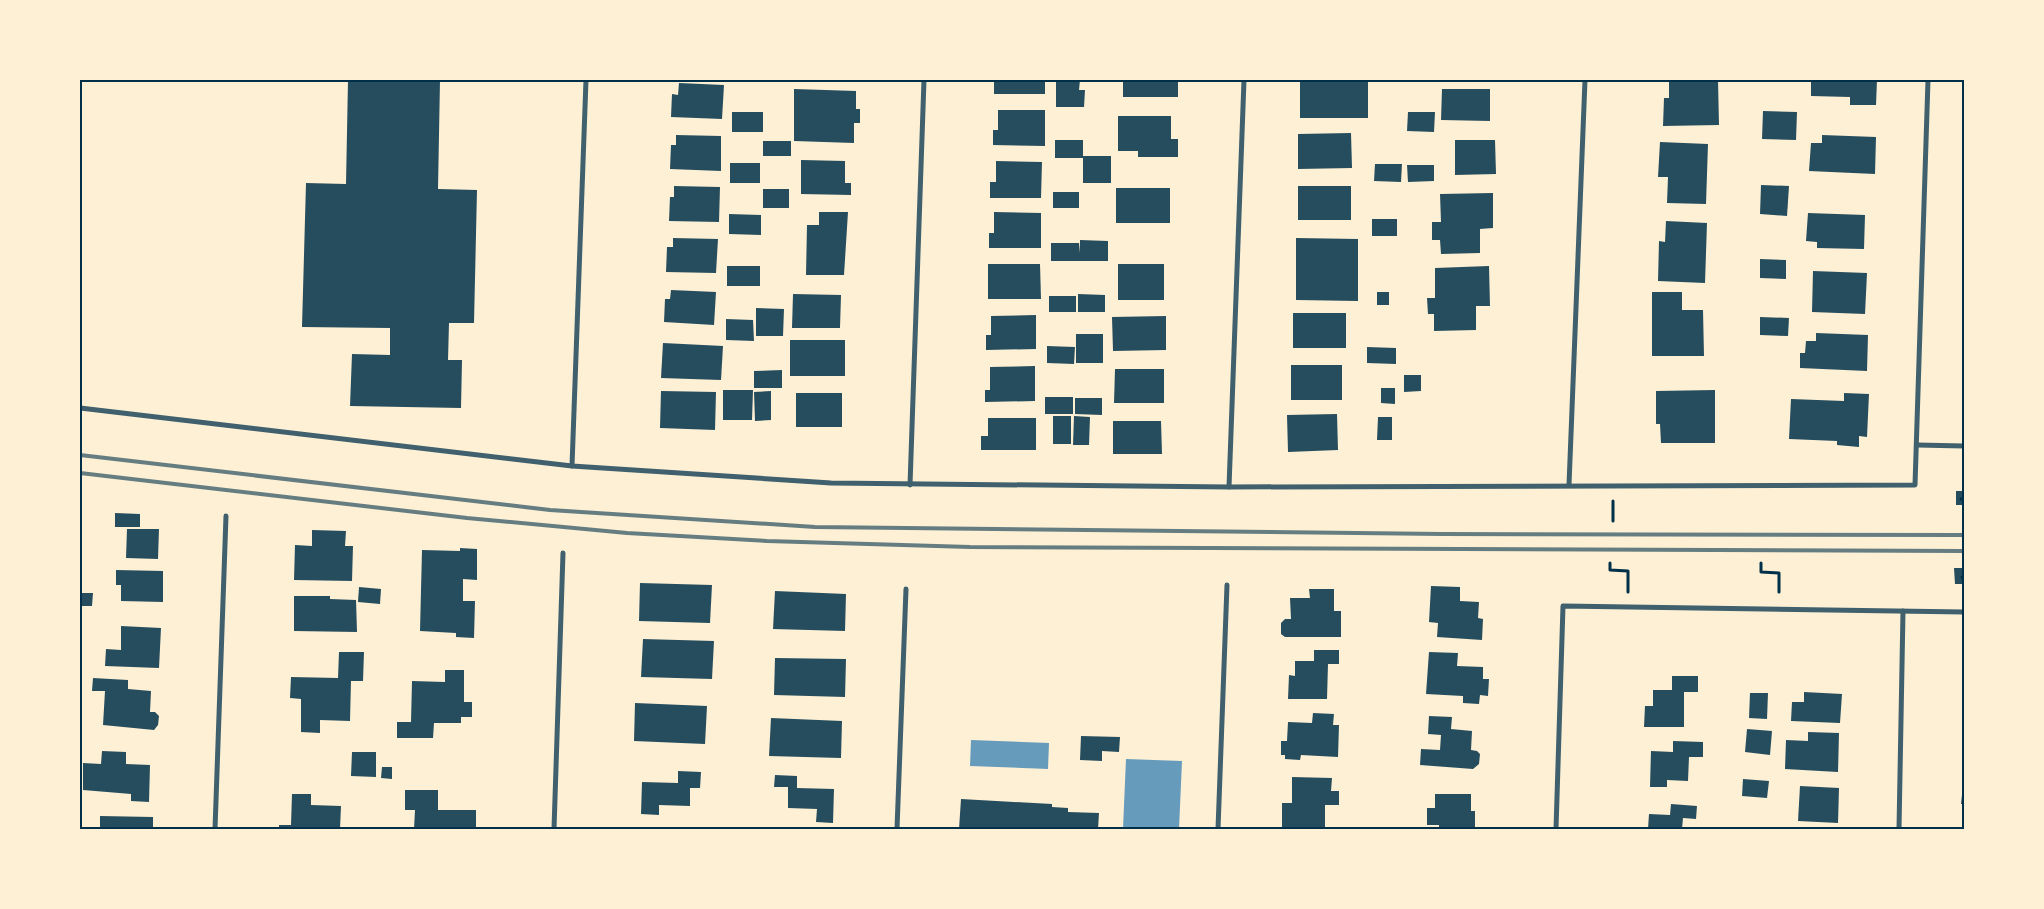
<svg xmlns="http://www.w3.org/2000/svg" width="2044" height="909" font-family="'DM Sans',sans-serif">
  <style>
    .water { fill: #669bbc }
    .building { fill: #264d5e }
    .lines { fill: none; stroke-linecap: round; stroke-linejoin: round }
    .path { stroke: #003049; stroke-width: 3 }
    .minor { stroke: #3f606c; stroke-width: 5 }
    .rail { stroke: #657d81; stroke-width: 4 }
    .neatline { fill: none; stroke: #003049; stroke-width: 2 }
  </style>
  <rect width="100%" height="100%" fill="#fdf0d5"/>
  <g class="water">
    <path d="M971 740 1049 743 1048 769 970 766Z"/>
    <path d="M1126 759 1182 761 1179 829H1123Z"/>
  </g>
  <g class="building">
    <path d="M348 80H440L438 189 477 190 474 323H449L448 360H462L461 408 350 406 352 354 390 355V328L302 327 306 183 346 184Z"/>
    <rect x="994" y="80" width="51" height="14"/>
    <path d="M1056 80H1080L1079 90H1085L1084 107H1056Z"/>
    <rect x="1123" y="80" width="55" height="17"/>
    <path d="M1683 80H1718L1719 125 1663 126 1664 98H1669V82H1683Z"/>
    <path d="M1811 80H1877L1876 105H1850V97L1811 96Z"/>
    <rect x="1300" y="81" width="68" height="37"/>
    <path d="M679 83 724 85 722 119 671 117 672 94 678 95Z"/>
    <path d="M794 89 856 91V109H860V123H854V143L794 141Z"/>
    <path d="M1442 89H1490V121L1441 120Z"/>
    <path d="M998 110H1045V146L993 145V130H998Z"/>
    <path d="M1763 111 1797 112 1796 140 1762 139Z"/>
    <rect x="732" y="112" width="31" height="20"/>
    <path d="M1408 112H1435L1434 132 1407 131Z"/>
    <path d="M1118 116H1171V139H1178V157H1138V151H1118Z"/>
    <path d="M1351 133 1352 168 1298 169V134Z"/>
    <path d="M676 135 721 136V171L670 169 671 145H676Z"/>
    <path d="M1822 135 1876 137 1875 174 1809 171 1811 143H1822Z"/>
    <path d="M1055 140H1083V156H1111V183H1083V158H1055Z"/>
    <path d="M1455 140H1495L1496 174 1455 175Z"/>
    <rect x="763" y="141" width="28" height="15"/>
    <path d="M1660 142 1708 144 1706 204 1667 203 1668 177H1658Z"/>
    <path d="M801 160 845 161V183H851V195L801 194Z"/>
    <path d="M996 161 1042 162 1041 198H990V182H996Z"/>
    <rect x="730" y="163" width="30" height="20"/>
    <path d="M1375 164H1402L1401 182 1374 181Z"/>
    <path d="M1407 165H1434V181L1408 182Z"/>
    <path d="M1761 185 1789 186 1787 216 1760 214Z"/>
    <path d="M674 186 720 187 719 222 669 221 670 197H674Z"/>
    <rect x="1298" y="186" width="53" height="34"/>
    <rect x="1116" y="188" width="54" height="35"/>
    <rect x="763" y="189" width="26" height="19"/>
    <rect x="1053" y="192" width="26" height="16"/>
    <path d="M1493 193V228L1480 229V253L1441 254 1440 240H1432V222H1441L1440 194Z"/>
    <path d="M819 212H848L844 275H806L807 225H819Z"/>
    <path d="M994 212 1041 213V248H989V233H994Z"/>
    <path d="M1808 213 1865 215 1864 249 1817 248V242L1806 241Z"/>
    <path d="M729 214 761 215V235L729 234Z"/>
    <rect x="1372" y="219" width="25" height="17"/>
    <path d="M1666 221 1707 223 1705 283 1658 281 1659 241 1665 242Z"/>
    <path d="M673 238 718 239 716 273 666 272 667 247H673Z"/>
    <path d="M1296 238 1358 239V301L1296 300Z"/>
    <path d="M1080 240 1108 241V261H1051V243H1079L1080 253Z"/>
    <path d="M1760 259 1786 260V279L1760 278Z"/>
    <path d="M988 264H1040L1041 299H988Z"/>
    <rect x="1118" y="264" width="46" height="36"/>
    <rect x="727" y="266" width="33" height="20"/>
    <path d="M1489 266 1490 306H1476V330L1434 331V314H1428L1427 298H1435V268Z"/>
    <path d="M1813 271 1867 273 1865 314 1812 312Z"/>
    <path d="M671 290 716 292 714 325 664 322 665 299H670Z"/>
    <rect x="1377" y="292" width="12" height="13"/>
    <path d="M1652 292H1682V310H1703L1704 356H1652Z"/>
    <path d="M793 294 841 295 840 328H792Z"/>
    <path d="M1078 294 1105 295V312H1078Z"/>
    <rect x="1049" y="296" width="27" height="16"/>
    <path d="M756 308 784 309 783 336H756Z"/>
    <rect x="1293" y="313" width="53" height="35"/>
    <path d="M1036 315V349L986 350V335H991V316Z"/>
    <path d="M1166 316V350L1113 351 1112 317Z"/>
    <path d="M1760 317 1789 318 1788 336 1760 335Z"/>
    <path d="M726 319 753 320 754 341 726 340Z"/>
    <path d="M1816 333 1868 335 1867 371 1800 368V353H1805L1806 341H1816Z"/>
    <rect x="1076" y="334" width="27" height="29"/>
    <rect x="790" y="340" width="55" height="36"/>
    <path d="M663 343 723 346 721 380 661 378Z"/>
    <path d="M1047 346 1075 347 1074 364 1047 363Z"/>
    <path d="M1367 347 1396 348V364L1367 363Z"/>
    <rect x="1291" y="365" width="51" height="35"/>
    <path d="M1035 366V401L985 402V390H990V367Z"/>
    <path d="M1115 369H1164V403H1114Z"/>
    <path d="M782 370V388H754V371Z"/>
    <path d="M1404 375H1421V391L1404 392Z"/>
    <path d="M1381 388H1395V404L1381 403Z"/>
    <path d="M723 390H753L752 420H723Z"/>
    <path d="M1715 390V443H1661L1660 424H1656V391Z"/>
    <path d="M661 391 716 392 715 430 660 428Z"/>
    <path d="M771 391V420L755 421 754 392Z"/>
    <rect x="796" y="393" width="46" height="34"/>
    <path d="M1844 393 1869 394 1867 437 1859 436V447L1837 445V441L1789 439 1791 399 1844 401Z"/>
    <rect x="1045" y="397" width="28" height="17"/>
    <path d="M1075 398H1102V415L1075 414Z"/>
    <path d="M1337 414 1338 450 1288 452 1287 415Z"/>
    <rect x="1053" y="416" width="18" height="28"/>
    <path d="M1074 416 1090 417 1089 445H1073Z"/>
    <path d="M1378 417H1392V440H1377Z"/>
    <path d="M988 418H1036V450H981V436H988Z"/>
    <path d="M1113 421H1161L1162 454H1113Z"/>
    <rect x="1956" y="491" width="8" height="14"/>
    <path d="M115 513 140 514V527H115Z"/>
    <path d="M127 529H159L158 559 126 558Z"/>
    <path d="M312 530 346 531 345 546H353L352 581 294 580 295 545 312 546Z"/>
    <path d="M460 548 477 549V580L463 579V601H475L474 638 456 637V633L420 631 422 550 460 551Z"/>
    <path d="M1954 568H1964V584H1955Z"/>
    <path d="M116 570 163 571V602L121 601V585H116Z"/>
    <path d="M640 583 712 585 710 623 639 621Z"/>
    <path d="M1431 586 1460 587V601L1479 602 1478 618 1483 619 1482 640 1437 637 1438 623 1429 622Z"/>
    <path d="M359 587 381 589 380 604 358 602Z"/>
    <path d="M1309 589H1334V611H1341V637H1285L1281 634V623L1285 619H1291L1290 598H1310Z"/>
    <path d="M775 591 846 594 845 631 773 629Z"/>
    <path d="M80 593H93L92 606H80Z"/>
    <path d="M294 596H330V599L356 600 357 632 294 631Z"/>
    <path d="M121 626 161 628 159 668 105 666 106 649 121 650Z"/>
    <path d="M643 639 714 641 712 679 641 677Z"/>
    <path d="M1314 650H1339V664H1328L1327 699H1288L1289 675 1295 676V661H1314Z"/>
    <path d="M339 652H364L363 681H351L350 721 320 720V733L301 732V699L290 698 291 677 338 678Z"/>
    <path d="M1429 652 1458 653 1457 666 1483 667V679H1489L1488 696 1480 695 1479 704 1463 703V696L1426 694Z"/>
    <path d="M775 658 846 659 845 697 774 695Z"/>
    <path d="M445 670H464V702H472V717H461V723H434L433 738H397V722H411L412 681 445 682Z"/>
    <path d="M1672 676H1698V692H1684V727H1644L1645 706H1653V690H1672Z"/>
    <path d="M93 678 128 680V689L151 691 150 712H155L159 716 158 725 154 730 103 725 105 691H92Z"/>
    <path d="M1804 692 1842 694 1840 723 1791 721 1792 702H1804Z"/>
    <path d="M1750 693H1768L1767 719 1749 718Z"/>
    <path d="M635 703 707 706 705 744 634 741Z"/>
    <path d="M1313 713 1334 714 1333 725H1339L1338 757 1301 755 1300 760 1285 759V755H1281V741H1287L1288 722 1312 723Z"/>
    <path d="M1429 716 1452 717 1451 729 1472 731 1471 750 1477 751 1480 754 1479 764 1473 769 1420 765 1421 749 1440 750 1441 735 1428 734Z"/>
    <path d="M771 718 842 721 841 758 769 756Z"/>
    <path d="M1747 729 1772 731 1770 755 1745 752Z"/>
    <path d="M1808 732 1839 733 1838 772 1785 769 1786 740 1808 741Z"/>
    <path d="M1081 736 1120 737 1119 752 1102 751V761L1080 760Z"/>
    <path d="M1673 741 1703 742V757H1689L1688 781 1667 780V787H1650L1651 751 1673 752Z"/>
    <path d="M102 751 126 752V764L150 765 149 802 131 801V794L83 790V763L101 764Z"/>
    <path d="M352 752H376V777L351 776Z"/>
    <path d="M382 767H392V779L381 778Z"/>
    <path d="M678 771 701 772 700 788H690V806L659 805V815L641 814 642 782 678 783Z"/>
    <path d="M775 775 797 776V788L834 789 833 823 816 822 817 809 788 808V787H774Z"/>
    <path d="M1292 777 1332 778 1331 791H1339V805H1325V827H1282V803H1292Z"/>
    <path d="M1743 779 1769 781 1767 798 1742 796Z"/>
    <path d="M1800 786 1839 788 1838 823 1798 821Z"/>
    <path d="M1963 786H1964V804H1961Z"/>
    <path d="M405 790H438V810H476V829H414L415 810H405Z"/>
    <path d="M292 794H311V805L341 806 340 829H279V825H291Z"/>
    <path d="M1435 794H1471V811H1475V829H1439V825H1427V808H1435Z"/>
    <path d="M961 799 1052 804V807L1068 808V812L1099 813 1098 829H959Z"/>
    <path d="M1671 804 1697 806 1696 819 1683 818 1682 829H1648L1649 814 1670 815Z"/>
    <rect x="1962" y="812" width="2" height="15"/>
    <path d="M100 816 153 817V829H100Z"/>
  </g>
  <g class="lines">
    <g class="path">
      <path d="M1961 499H1964"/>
      <path d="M1613 501V521"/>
      <path d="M1610 563V570L1628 571V592"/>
      <path d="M1761 563V572L1779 573V592"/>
      <path d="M1962 577H1964"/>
    </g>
    <g class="minor">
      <path d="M80 408 572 466 831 483 1229 487 1915 485 1928 80"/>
      <path d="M1917 445 1964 446"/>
      <path d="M572 466 586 80"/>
      <path d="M910 485 924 80"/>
      <path d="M1569 485 1585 80"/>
      <path d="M1229 487 1244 80"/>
      <path d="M215 829 226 516"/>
      <path d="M554 829 563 553"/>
      <path d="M897 829 906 589"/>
      <path d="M1218 829 1227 585"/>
      <path d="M1556 829 1563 606 1964 612"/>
      <path d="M1899 829 1903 611"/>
    </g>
    <g class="rail">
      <path d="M80 455 550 510 815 527 1442 534 1964 535"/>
      <path d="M80 473 467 518 627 533 767 541 970 547 1964 551"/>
    </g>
  </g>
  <rect width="2044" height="909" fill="none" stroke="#fdf0d5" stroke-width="162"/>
  <rect x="81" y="81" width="1882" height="747" class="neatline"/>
</svg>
